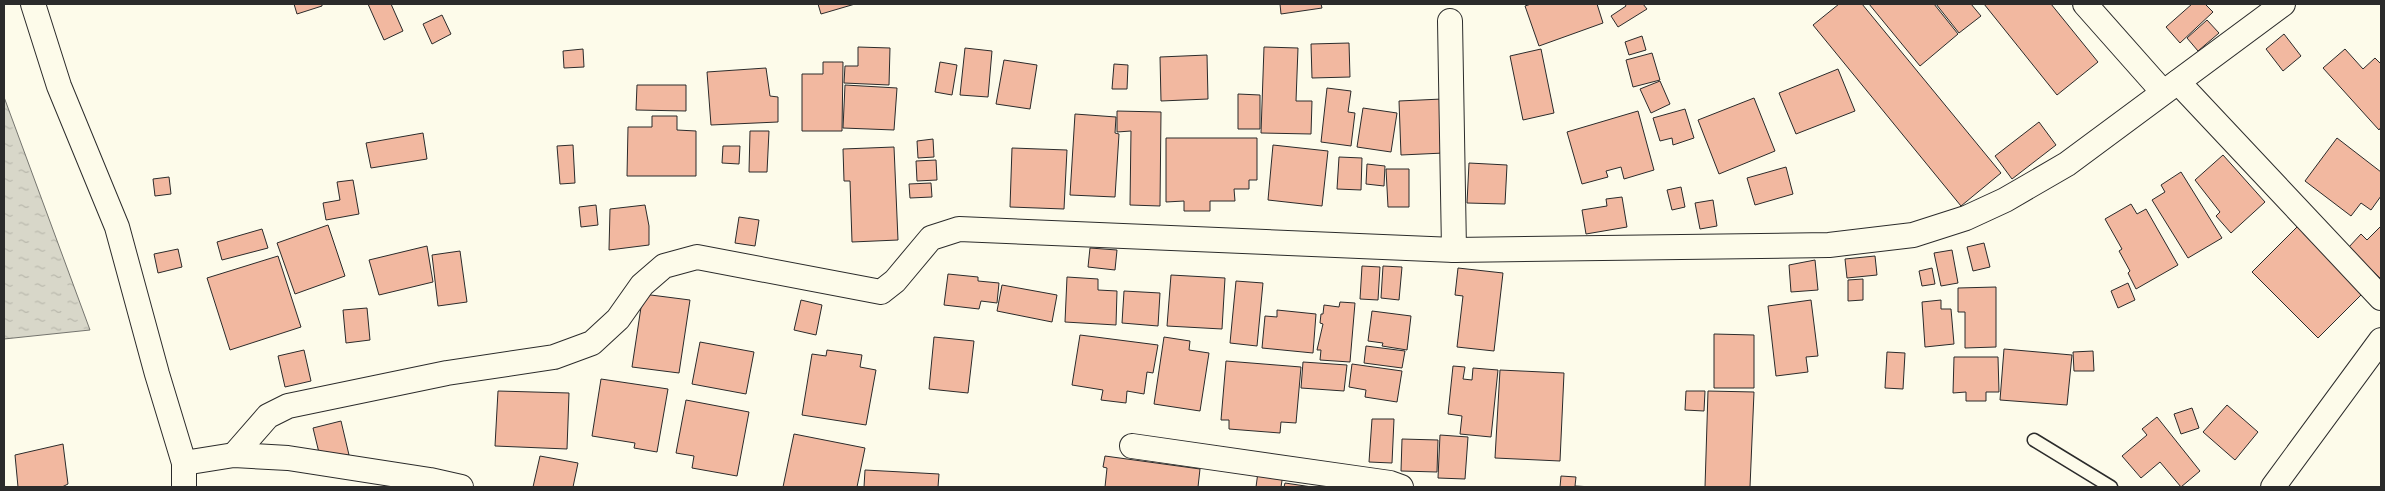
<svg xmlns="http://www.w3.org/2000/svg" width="2385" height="491" font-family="'Exo 2',sans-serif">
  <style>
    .water { fill: url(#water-ripples); stroke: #74746e }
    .building { fill: #f2b8a0; stroke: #2b2b2b }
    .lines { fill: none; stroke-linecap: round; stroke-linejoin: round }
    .lane-casing { stroke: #2b2b2b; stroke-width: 15 }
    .street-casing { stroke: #2b2b2b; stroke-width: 26 }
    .lane { stroke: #fdfbea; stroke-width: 12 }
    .street { stroke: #fdfbea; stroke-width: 24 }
  </style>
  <defs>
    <pattern id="water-ripples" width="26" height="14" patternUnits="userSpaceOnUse" patternTransform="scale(1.25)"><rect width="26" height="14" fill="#d8d7c9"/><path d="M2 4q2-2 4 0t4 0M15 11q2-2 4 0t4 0" fill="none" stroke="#bab9ad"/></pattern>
  </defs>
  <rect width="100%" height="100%" fill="#fdfbea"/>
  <path class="water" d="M4 97 90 330 4 339Z"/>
  <g class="building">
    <path d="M294 4H322V6L297 14Z"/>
    <path d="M368 4H391L403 31 384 40Z"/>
    <path d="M818 4H855L821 14Z"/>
    <path d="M1280 4H1321L1322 8 1281 14Z"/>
    <path d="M1531 4H1597L1603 23 1539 46 1525 6Z"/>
    <path d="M1625 4H1643L1647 9 1618 27 1611 16 1626 6Z"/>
    <path d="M1839 4H1862L2001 173 1961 206 1813 25Z"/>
    <path d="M1869 4H1934L1958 34 1920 66Z"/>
    <path d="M1936 4H1971L1981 16 1959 33Z"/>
    <path d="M1984 4H2051L2098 62 2057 95Z"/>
    <path d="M2192 4H2205L2213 12 2180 43 2166 27Z"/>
    <path d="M442 15 451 34 432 44 423 24Z"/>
    <path d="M2207 20 2219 33 2198 51 2187 38Z"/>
    <path d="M2284 34 2301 56 2283 71 2266 49Z"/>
    <path d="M1642 36 1646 50 1629 55 1625 42Z"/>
    <path d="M1349 43 1350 77 1312 78 1311 44Z"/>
    <path d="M858 47 890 48 889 85 844 83 845 66H858Z"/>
    <path d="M1264 47 1298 48 1296 101H1312L1311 134 1261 133Z"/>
    <path d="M965 48 992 51 988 97 960 95Z"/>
    <path d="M583 49 584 67 564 68 563 51Z"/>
    <path d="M1541 49 1554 113 1523 120 1510 56Z"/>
    <path d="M2345 49 2363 69 2375 58 2381 64V127L2379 130 2323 68Z"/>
    <path d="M1652 53 1660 80 1633 87 1626 60Z"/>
    <path d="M1207 55 1208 99 1161 101 1160 57Z"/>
    <path d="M1004 60 1037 65 1030 109 996 104Z"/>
    <path d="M823 62H843L842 131H802V74H823Z"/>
    <path d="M940 62 957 65 952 95 935 92Z"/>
    <path d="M1114 64 1128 65 1127 89H1112Z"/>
    <path d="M766 68 770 96 778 97V122L711 125 707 72Z"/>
    <path d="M1838 69 1855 111 1796 134 1779 93Z"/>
    <path d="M1660 81 1670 104 1651 113 1640 89Z"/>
    <path d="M637 85H686V111L636 110Z"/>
    <path d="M845 85 897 88 894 130 843 128Z"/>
    <path d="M1327 88 1351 91 1348 112 1355 113 1351 146 1321 142Z"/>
    <path d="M1238 94 1260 95V129H1238Z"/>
    <path d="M1754 98 1775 151 1719 174 1698 120Z"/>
    <path d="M1442 99 1444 153 1401 155 1399 101Z"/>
    <path d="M1363 108 1397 113 1391 152 1357 147Z"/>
    <path d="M1685 109 1694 138 1673 145 1672 138 1660 141 1653 118Z"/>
    <path d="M1117 111 1161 112 1160 206 1130 205 1131 131 1117 132Z"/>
    <path d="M1638 111 1654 170 1624 179 1621 167 1606 171 1608 177 1582 184 1567 132Z"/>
    <path d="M1075 114 1116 117 1115 133 1119 134 1115 197 1070 195Z"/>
    <path d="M652 116H677V130L696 131V176H627L628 127H652Z"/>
    <path d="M2039 122 2056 145 2012 179 1995 156Z"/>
    <path d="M750 131H769L767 172H749Z"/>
    <path d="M423 133 427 159 371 168 366 143Z"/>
    <path d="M1166 138H1257V180H1249V189H1234L1235 201H1210V211H1184V201L1166 202Z"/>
    <path d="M2337 138 2381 172V196L2371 210 2361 203 2351 216 2305 181Z"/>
    <path d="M933 139 934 157 918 158 917 141Z"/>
    <path d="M573 145 575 183 560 184 557 146Z"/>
    <path d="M1273 145 1328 151 1322 206 1268 200Z"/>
    <path d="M723 146H740L739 164 722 163Z"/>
    <path d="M894 147 898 240 852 242 850 181H844L843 149Z"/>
    <path d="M1012 148 1067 150 1064 209 1010 207Z"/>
    <path d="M2223 155 2265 202 2231 233 2216 216 2220 212 2195 180Z"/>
    <path d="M1339 157 1362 158 1361 190 1337 189Z"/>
    <path d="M936 160 937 180 917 181 916 161Z"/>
    <path d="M1469 163 1507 165 1505 204 1467 203Z"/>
    <path d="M1367 164 1385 166 1384 186 1366 184Z"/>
    <path d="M1786 167 1793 194 1755 205 1747 178Z"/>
    <path d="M1386 169H1409V207H1388Z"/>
    <path d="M2181 172 2222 238 2188 258 2152 200 2165 192 2161 185Z"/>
    <path d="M169 177 171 194 155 196 153 179Z"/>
    <path d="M353 180 359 214 326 220 323 203 340 200 337 182Z"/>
    <path d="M931 183 932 197 910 198 909 184Z"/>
    <path d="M1681 187 1685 207 1672 210 1667 190Z"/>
    <path d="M1622 197 1627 227 1586 234 1582 210 1607 206 1606 199Z"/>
    <path d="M1713 200 1717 226 1700 229 1695 203Z"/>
    <path d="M2131 204 2137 214 2146 209 2178 265 2136 289 2128 273 2130 271 2119 251 2122 249 2105 219Z"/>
    <path d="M596 205 598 225 581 227 579 207Z"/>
    <path d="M645 205 649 226V245L609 250 610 209Z"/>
    <path d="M739 217 759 220 755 246 735 243Z"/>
    <path d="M328 225 345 276 295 294 277 243Z"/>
    <path d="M2299 225 2365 291 2318 338 2252 272Z"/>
    <path d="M2381 226V279L2348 248 2361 234 2367 240Z"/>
    <path d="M262 229 268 248 222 260 217 242Z"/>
    <path d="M1984 243 1990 267 1973 271 1967 247Z"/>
    <path d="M427 246 433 282 379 295 369 260Z"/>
    <path d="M1090 248 1117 250 1115 270 1088 267Z"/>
    <path d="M178 249 182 267 158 273 154 254Z"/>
    <path d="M1952 250 1958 283 1941 286 1934 253Z"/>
    <path d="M460 251 467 302 438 306 432 255Z"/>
    <path d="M278 256 301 327 230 350 207 278Z"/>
    <path d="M1875 256 1877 275 1847 278 1845 259Z"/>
    <path d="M1815 260 1818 290 1791 292 1789 265Z"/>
    <path d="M1362 266 1380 267 1378 300 1360 299Z"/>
    <path d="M1383 266 1402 267 1399 300 1381 298Z"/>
    <path d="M1458 268 1503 273 1494 351 1457 347 1463 296 1455 295Z"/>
    <path d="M1932 268 1935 284 1922 286 1919 271Z"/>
    <path d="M948 274 978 277V281L999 283 997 303 981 301 979 309 944 305Z"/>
    <path d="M1171 275 1225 278 1222 329 1167 326Z"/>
    <path d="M1067 277 1098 279V290L1117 291 1116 325 1065 322Z"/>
    <path d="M1863 279V300L1848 301V280Z"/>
    <path d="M1236 281 1263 283 1257 346 1230 343Z"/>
    <path d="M2128 283 2135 300 2118 308 2111 291Z"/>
    <path d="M1002 285 1057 295 1052 322 997 311Z"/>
    <path d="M1996 287V347L1965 348V312H1958V288Z"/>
    <path d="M1124 291 1160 293 1158 326 1122 323Z"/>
    <path d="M643 294 690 300 679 373 632 367Z"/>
    <path d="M801 300 822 305 816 335 794 330Z"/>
    <path d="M1811 300 1818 356 1806 357 1808 372 1776 376 1768 306Z"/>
    <path d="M1941 300V309H1951L1954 344 1925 347 1922 302Z"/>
    <path d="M1340 302 1355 303 1350 362 1320 360 1321 350H1317L1323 324 1320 323 1321 314H1323L1324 305 1339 307Z"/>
    <path d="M367 308 370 340 346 343 343 310Z"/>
    <path d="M1277 310 1316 314 1313 353 1262 348 1265 316 1277 317Z"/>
    <path d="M1372 311 1411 316 1407 350 1382 346 1383 343 1368 341Z"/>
    <path d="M1714 334 1754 335V388H1714Z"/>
    <path d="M1080 335 1158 345 1153 373 1147 372 1144 394 1127 391 1126 403 1101 400 1103 390 1072 385Z"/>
    <path d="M934 337 974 341 968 393 929 389Z"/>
    <path d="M1164 337 1190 341 1189 350 1209 353 1200 411 1154 404Z"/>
    <path d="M700 342 754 352 746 394 692 384Z"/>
    <path d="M1366 346 1405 351 1402 368 1364 363Z"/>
    <path d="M2004 349 2072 355 2067 405 2000 400Z"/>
    <path d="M304 350 311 381 285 387 278 356Z"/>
    <path d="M827 350 862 355 860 367 876 370 866 425 802 415 812 354 826 356Z"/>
    <path d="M2093 351 2094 371H2074L2073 352Z"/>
    <path d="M1887 352 1905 353 1903 389 1885 388Z"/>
    <path d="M1954 357H1998L1999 392H1986V401H1966V392L1953 393Z"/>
    <path d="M1226 361 1301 367 1296 423 1281 422 1280 433 1229 429V420H1221Z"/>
    <path d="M1303 362 1347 365 1344 391 1301 388Z"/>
    <path d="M1352 364 1402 371 1397 402 1365 397 1366 390 1349 387Z"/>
    <path d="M1453 366 1465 367 1463 379 1472 380 1473 368 1498 370 1491 437 1460 434 1462 416 1448 414Z"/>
    <path d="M1500 370 1564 373 1560 461 1495 458Z"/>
    <path d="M601 379 668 389 657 452 634 448 635 443 592 436Z"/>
    <path d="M498 391 569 393 567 449 495 446Z"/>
    <path d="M1686 391H1705L1704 411 1685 410Z"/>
    <path d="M1708 391 1754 392 1750 487H1705Z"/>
    <path d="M686 400 749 412 737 476 692 468 694 456 676 453Z"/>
    <path d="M2227 405 2258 432 2235 460 2203 432Z"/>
    <path d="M2192 408 2199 428 2181 434 2174 414Z"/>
    <path d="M2157 417 2200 471 2181 487 2160 462 2141 478 2122 456 2147 435 2142 429Z"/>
    <path d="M1372 419H1394L1392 463 1369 462Z"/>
    <path d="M341 421 349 455 321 461 313 428Z"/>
    <path d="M794 434 865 448 857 487H783Z"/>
    <path d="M1440 435 1468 437 1465 479 1438 478Z"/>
    <path d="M1402 439 1438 440 1437 472 1401 471Z"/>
    <path d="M63 444 68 484 62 487H18L15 455Z"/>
    <path d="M540 456 578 463 573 487H533Z"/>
    <path d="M1105 456 1200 469 1198 487H1105L1107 468 1103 467Z"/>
    <path d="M865 470 939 474 938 487H864Z"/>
    <path d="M1258 472 1283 474 1281 487H1256Z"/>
    <path d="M1561 476 1576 477 1575 486 1593 487H1560Z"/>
    <path d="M1285 483 1312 487H1284Z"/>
  </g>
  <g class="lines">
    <g class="lane-casing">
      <path id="lane" d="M2034 440 2111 487"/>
    </g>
    <g class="street-casing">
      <g id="street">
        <path d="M33 4 59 86 117 227 157 374 184 463V487"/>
        <path d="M2085 4 2163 92"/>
        <path d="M1450 21 1454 250"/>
        <path d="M2178 82 2381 298"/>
        <path d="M1132 446 1390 483 1401 487"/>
        <path d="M234 455 268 416 288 406 447 373 554 357 592 343 618 319 642 285 664 266 697 257 881 292 895 281 931 238 959 229 1454 250 1829 245 1913 235 1966 218 2005 200 2067 164 2283 4"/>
        <path d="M184 463 234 455 288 458 430 480 461 487"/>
        <path d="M2273 487 2381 340"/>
      </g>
    </g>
    <use href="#lane" class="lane"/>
    <use href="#street" class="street"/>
  </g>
  <rect width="2385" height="491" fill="none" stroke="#2b2b2b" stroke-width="10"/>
</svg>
